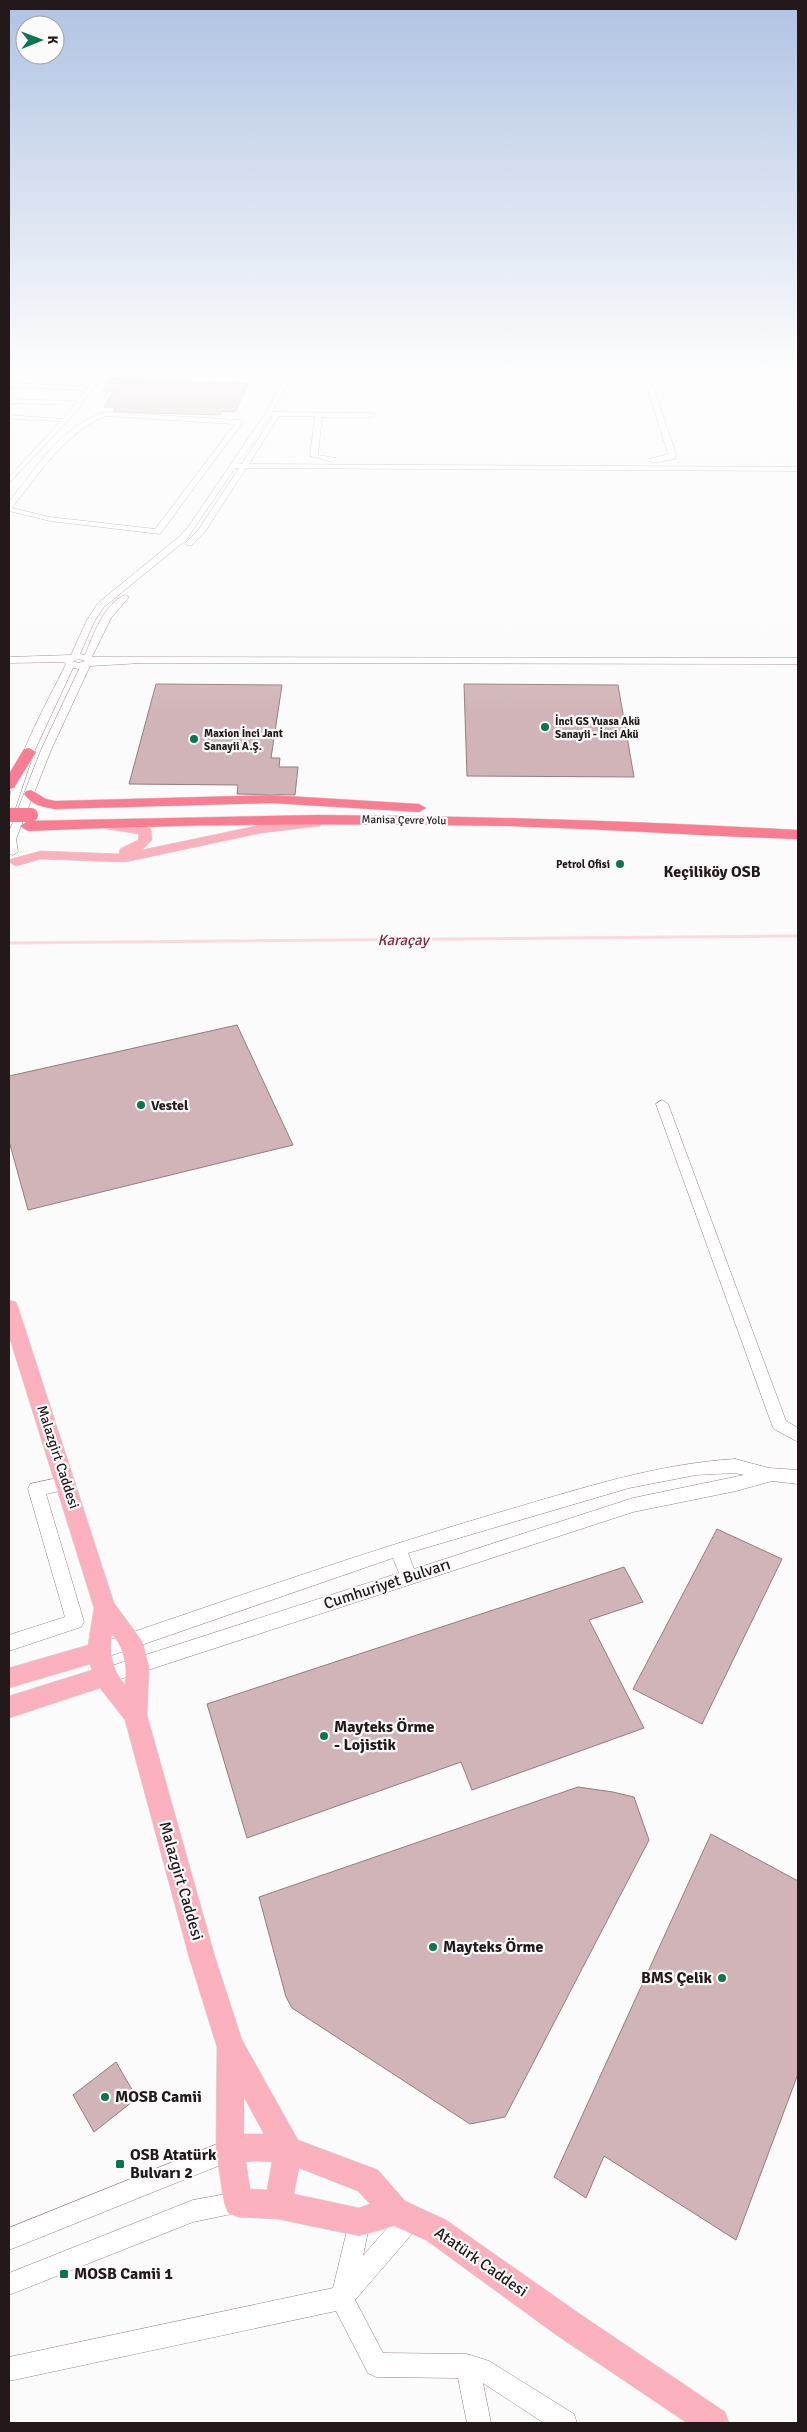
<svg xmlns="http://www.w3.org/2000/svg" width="807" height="2432" font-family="Signika,sans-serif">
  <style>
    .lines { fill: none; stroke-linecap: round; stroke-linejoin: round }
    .stream { stroke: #fcd9dc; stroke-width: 3 }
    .building { fill: #d1b4b7; stroke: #967b7d }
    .minor-casing { stroke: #997e81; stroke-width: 1 }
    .major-casing { stroke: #d7d6d6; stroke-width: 1 }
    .highway-casing { stroke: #d7d6d6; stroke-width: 1 }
    .minor { fill: #fff; fill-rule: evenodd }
    .major { fill: #fbb1bd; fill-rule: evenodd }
    .highway { fill: #f97d91; fill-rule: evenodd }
    .highway-bridge-casing { stroke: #d7d6d6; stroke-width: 14; stroke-linecap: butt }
    .highway-bridge { stroke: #f97d91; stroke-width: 14 }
    .poi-dot { fill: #0a764f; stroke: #fbfbfb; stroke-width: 2 }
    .labels { text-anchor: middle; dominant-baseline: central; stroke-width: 4.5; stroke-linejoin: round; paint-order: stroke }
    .far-poi-label { font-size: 11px; font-weight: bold; fill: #23191a; stroke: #fbfbfb; text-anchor: start }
    .far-street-label { font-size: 11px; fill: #23191a; stroke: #fbfbfb }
    .poi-label { font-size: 14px; font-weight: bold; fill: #23191a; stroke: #fbfbfb; text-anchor: start }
    .street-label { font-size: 14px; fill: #23191a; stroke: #fbfbfb }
    .water-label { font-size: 15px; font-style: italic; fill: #86283d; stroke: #fbfbfb }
    .far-district-label { font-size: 16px; font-weight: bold; fill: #23191a; stroke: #fbfbfb }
    .near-street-label { font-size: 16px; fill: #23191a; stroke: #fbfbfb }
    .near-poi-label { font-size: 16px; font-weight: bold; fill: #23191a; stroke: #fbfbfb; text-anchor: start }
  </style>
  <rect width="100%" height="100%" fill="#fbfbfb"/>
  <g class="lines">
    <path class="stream" d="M9 943 798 936"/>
  </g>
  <g class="building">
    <path d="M111 378 154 381 249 383 235 412 222 411 220 415 150 413 113 411 116 407H104L114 391H103Z"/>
    <path d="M156 684 282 685 271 758H280L279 767H298L295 795 237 794 238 785 129 784Z"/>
    <path d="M464 684 618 685 634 777 467 776Z"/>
    <path d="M237 1025 293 1145 28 1210 9 1141V1076Z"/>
    <path d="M717 1529 782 1559 702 1724 633 1689Z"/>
    <path d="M624 1567 643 1602 589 1620 644 1728 472 1790 461 1762 247 1838 207 1704Z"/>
    <path d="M578 1787 613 1792 634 1797 649 1840 505 2117 470 2124 292 2008 286 1997 259 1897Z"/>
    <path d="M711 1834 798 1881V2074L736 2240 604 2156 586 2198 554 2177Z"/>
    <path d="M116 2062 137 2098 94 2132 73 2095Z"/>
  </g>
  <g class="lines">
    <g class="minor-casing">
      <g id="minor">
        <path d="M79 372H97V373L94 375Z"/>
        <path d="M100 372H106L76 412 9 483V477L61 421 9 419V415L63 419Z"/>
        <path d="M289 372H295L272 412 372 413 375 415 372 417H322L318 455 336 458 333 462 310 456 315 416H279L249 464 798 467V471L246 468 205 532 192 545H186L185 543 199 529 239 468H235L186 540 104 607 95 620 80 654 85 655C93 636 104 603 125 595L129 597 111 618 92 657 798 658V664L141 663 90 666 51 750 16 839 18 852 13 855 9 854V832L41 750 79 669 73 668 34 752 14 812 9 815C6 773 47 703 66 664L64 662 9 663V657L71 655 87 620 98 603 180 536 188 527 265 414ZM270 416H273L242 464H238ZM79 659 85 661 78 663 73 661Z"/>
        <path d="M648 378 651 380 676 454 675 459 652 463 649 459 668 454 645 380Z"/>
        <path d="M9 383 83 386 86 388 83 390 9 387Z"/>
        <path d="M9 399 73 401 76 403 73 405 9 403Z"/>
        <path d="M105 412 240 420 243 422 160 534 50 521 9 511V502C35 469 62 425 105 412ZM106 416 235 424 155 529 50 517 12 508C39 474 65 432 106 416Z"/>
        <path d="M662 1100 668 1104 786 1421 798 1428V1442L774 1429 772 1425 656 1104Z"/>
        <path d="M735 1459 769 1468 798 1470V1484L772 1481 736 1491 633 1512 105 1684 99 1682 96 1676 99 1670 105 1668 399 1573 393 1558 98 1660 92 1658 89 1652 92 1646 98 1644C233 1598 367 1551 504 1511 580 1489 655 1464 735 1459ZM735 1473 744 1475 633 1498 414 1569 408 1553 629 1488 696 1475Z"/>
        <path d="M67 1476 73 1478 75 1483 73 1488 46 1494 84 1622 81 1627 9 1651V1635L65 1617 28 1489 30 1484Z"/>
        <path d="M230 2139 238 2142 241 2150 238 2158 9 2250V2228Z"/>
        <path d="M238 2192 246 2195 249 2203 246 2211 193 2222 9 2295V2273L193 2200Z"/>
        <path d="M410 2208 418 2211 421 2219 418 2227 355 2300 383 2353 467 2354 489 2361 574 2414 577 2423H544L483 2383 491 2423H467L458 2378 376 2377 368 2373 336 2311 9 2381V2357L333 2288 351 2214 359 2211 367 2214 370 2222 363 2256 402 2211Z"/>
      </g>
    </g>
    <g class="major-casing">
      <g id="major">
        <path d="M315 819 320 820 322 823 320 826 261 833 125 862 41 859 16 866 9 862 11 859 41 851 119 854 120 849 138 840 139 834 107 829 105 826 107 823C120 820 139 823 151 829L152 840 142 850 261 825Z"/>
        <path d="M9 1300 16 1302 18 1307 114 1603 142 1641 149 1666 147 1715 215 1957 242 2040 298 2140 378 2170 405 2201 446 2220 577 2312 725 2412 729 2423H687L555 2334 426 2240 394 2226 359 2236 278 2219 238 2217 228 2213 224 2203 216 2150 217 2047 189 1957 125 1720 100 1688 9 1718V1696L92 1670 90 1664 9 1688V1668L88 1645 94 1608 9 1336ZM112 1634C125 1650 127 1664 125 1685 112 1668 109 1655 112 1634ZM244 2097 264 2134H244ZM256 2161 272 2162 267 2190 250 2189 246 2162ZM299 2168 358 2191 370 2204 359 2208 294 2194Z"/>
      </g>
    </g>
    <g class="highway-casing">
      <g id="highway">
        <path d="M29 748 36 752 14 788 9 789V774L24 749Z"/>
        <path d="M31 790 46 799 55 801 271 795 419 804 426 808 419 812 271 803 55 809C42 807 32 805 24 794L26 791Z"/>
        <path d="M317 815C478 816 638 821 798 830V839C702 836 605 829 508 826 348 823 188 824 28 831L20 826 28 821Z"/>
      </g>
    </g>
    <use href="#minor" class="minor"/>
    <use href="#major" class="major"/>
    <use href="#highway" class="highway"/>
    <g class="highway-bridge-casing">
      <path id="highway-bridge" d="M9 815H31"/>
    </g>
    <use href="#highway-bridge" class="highway-bridge"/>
  </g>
  <linearGradient id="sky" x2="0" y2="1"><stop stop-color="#b0c3e3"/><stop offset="0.52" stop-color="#fdfdfd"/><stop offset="1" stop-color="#fdfdfd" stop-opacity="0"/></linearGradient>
  <rect width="807" height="713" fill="url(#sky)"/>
  <g class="poi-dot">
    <circle cx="545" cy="727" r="5"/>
    <circle cx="194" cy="739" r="5"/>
    <circle cx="620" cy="864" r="5"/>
    <circle cx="141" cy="1105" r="5"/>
    <circle cx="324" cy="1736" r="5"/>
    <circle cx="433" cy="1947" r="5"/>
    <circle cx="722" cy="1978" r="5"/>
    <circle cx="105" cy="2097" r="5"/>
    <rect x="115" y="2159" width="10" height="10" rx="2.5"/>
    <rect x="59" y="2269" width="10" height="10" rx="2.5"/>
  </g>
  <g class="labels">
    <g class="far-poi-label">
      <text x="555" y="721">İnci GS Yuasa Akü<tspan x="555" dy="13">Sanayii - İnci Akü</tspan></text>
      <text x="204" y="733">Maxion İnci Jant<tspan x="204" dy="13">Sanayii A.Ş.</tspan></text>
      <text x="610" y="864" text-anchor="end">Petrol Ofisi</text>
    </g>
    <g class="far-street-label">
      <text transform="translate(404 820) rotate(1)">Manisa Çevre Yolu</text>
    </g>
    <g class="poi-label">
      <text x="151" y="1105">Vestel</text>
    </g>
    <g class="street-label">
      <text transform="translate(58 1457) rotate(72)">Malazgirt Caddesi</text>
    </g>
    <g class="water-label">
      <text x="403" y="940">Karaçay</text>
    </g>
    <g class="far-district-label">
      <text x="712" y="872">Keçiliköy OSB</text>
    </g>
    <g class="near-street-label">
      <text transform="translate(387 1584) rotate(-18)">Cumhuriyet Bulvarı</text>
      <text transform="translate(181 1881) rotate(74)">Malazgirt Caddesi</text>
      <text transform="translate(481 2262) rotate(35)">Atatürk Caddesi</text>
    </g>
    <g class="near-poi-label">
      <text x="334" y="1727">Mayteks Örme<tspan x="334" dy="18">- Lojistik</tspan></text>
      <text x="443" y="1947">Mayteks Örme</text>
      <text x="712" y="1978" text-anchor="end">BMS Çelik</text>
      <text x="115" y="2097">MOSB Camii</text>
      <text x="130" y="2155">OSB Atatürk<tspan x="130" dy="18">Bulvarı 2</tspan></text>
      <text x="74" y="2274">MOSB Camii 1</text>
    </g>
  </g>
  <rect width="807" height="2432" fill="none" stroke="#23191a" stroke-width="20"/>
  <g transform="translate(40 40) rotate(89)"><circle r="24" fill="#fbfbfb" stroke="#a5a1a1"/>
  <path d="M0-4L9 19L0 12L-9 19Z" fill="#0a764f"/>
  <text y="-8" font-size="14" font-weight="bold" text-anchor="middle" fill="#23191a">K</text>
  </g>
</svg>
